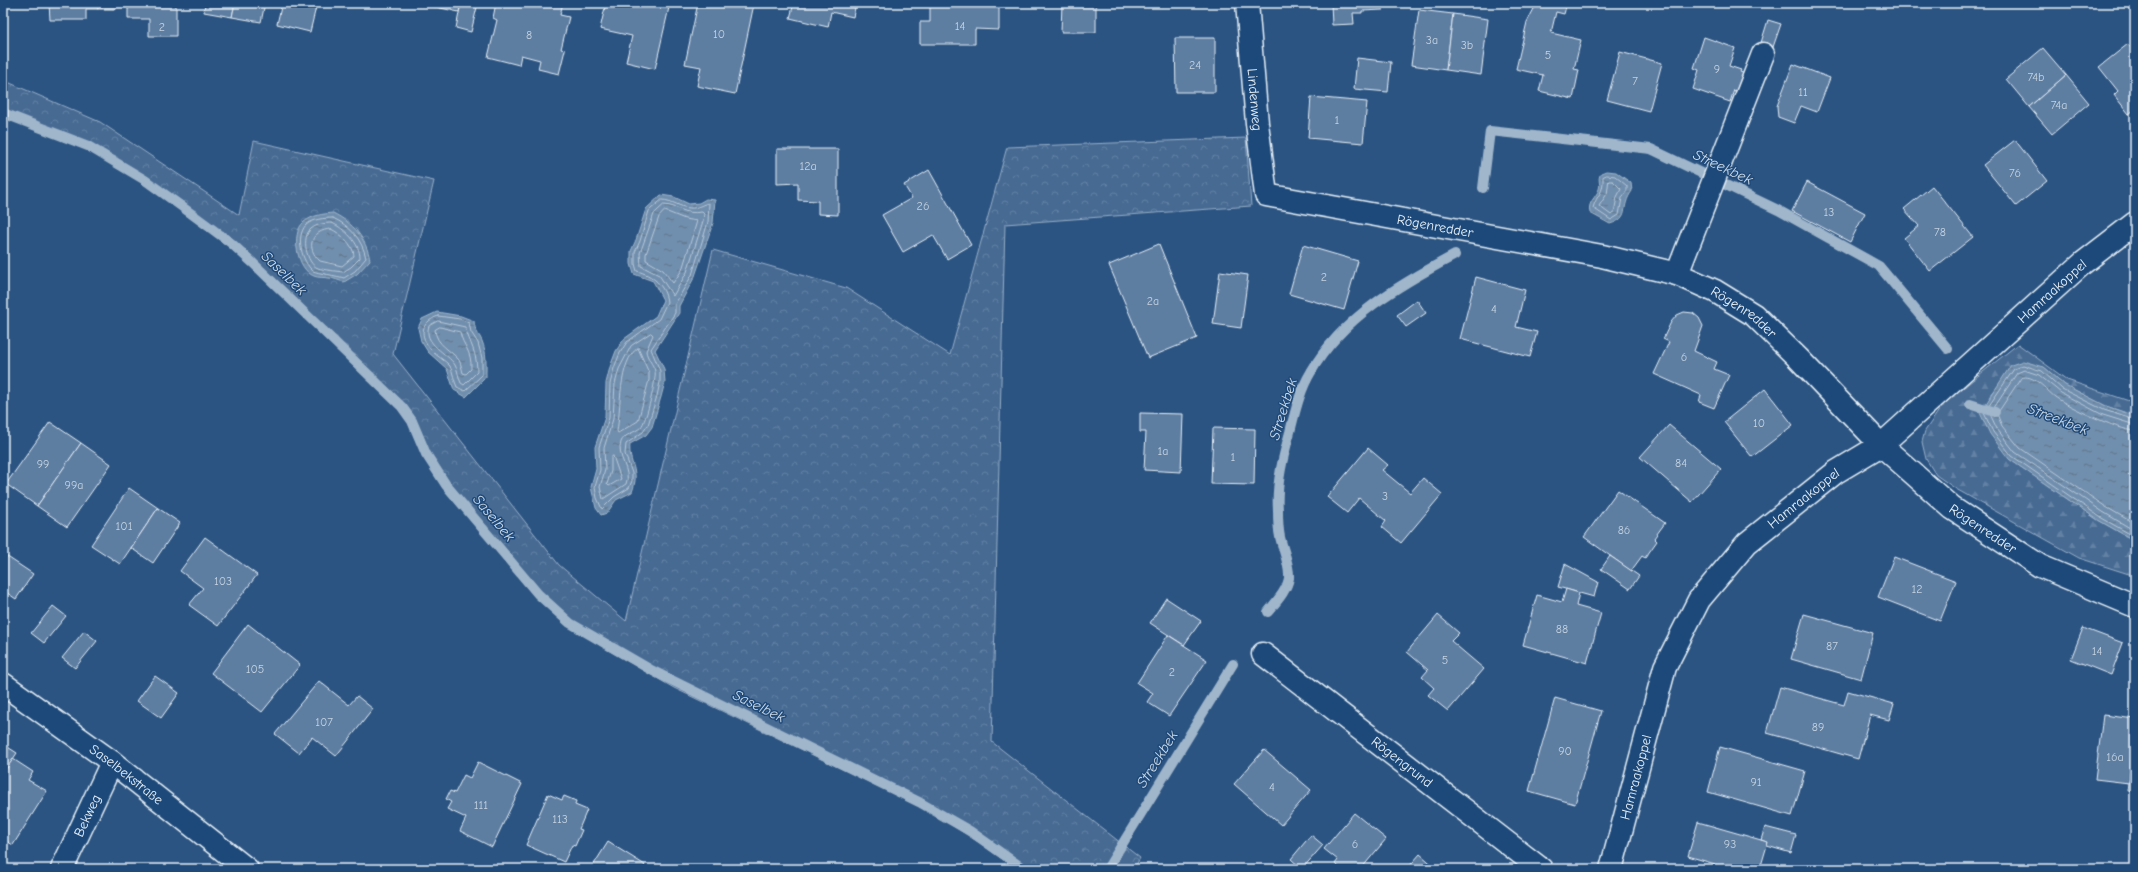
<svg xmlns="http://www.w3.org/2000/svg" width="2138" height="872" font-family="'Comic Neue',sans-serif">
  <style>
    .forest { fill: url(#forest-firs); stroke: #98aec6 }
    .park { fill: url(#park-crowns); stroke: #98aec6 }
    .water { fill: url(#water-ripples); stroke: #a0b6cb }
    .lines { fill: none; stroke-linecap: round; stroke-linejoin: round }
    .shore { stroke: #b8c9da; stroke-width: 1 }
    .stream { stroke: #a0b6cb; stroke-width: 10 }
    .building { fill: #5d7da1; stroke: #e8f1f8 }
    .minor-casing { stroke: #e8f1f8; stroke-width: 25 }
    .minor { stroke: #1f4a7a; stroke-width: 22 }
    .labels { text-anchor: middle; dominant-baseline: central; stroke-width: 3; stroke-linejoin: round; paint-order: stroke }
    .number-label { font-size: 12px; fill: #c5d4e2 }
    .street-label { font-size: 14px; fill: #e8f1f8; stroke: #1f4a7a }
    .water-label { font-size: 15px; font-style: italic; fill: #d0dde9; stroke: #1f4a7a }
  </style>
  <defs>
    <pattern id="forest-firs" width="22" height="20" patternUnits="userSpaceOnUse"><rect width="22" height="20" fill="#476b93"/><path d="M5 1l3.5 6h-7zM16 11l3.5 6h-7z" fill="#6281a3"/></pattern>
    <pattern id="park-crowns" width="20" height="18" patternUnits="userSpaceOnUse"><rect width="20" height="18" fill="#476b93"/><path d="M2 6a3 3 0 1 1 6 0M12 15a3 3 0 1 1 6 0" fill="none" stroke="#6281a3"/></pattern>
    <pattern id="water-ripples" width="26" height="14" patternUnits="userSpaceOnUse"><rect width="26" height="14" fill="#708ead"/><path d="M2 4q2-2 4 0t4 0M15 11q2-2 4 0t4 0" fill="none" stroke="#61768a"/></pattern>
  </defs>
  <rect width="100%" height="100%" fill="#2b5482"/>
  <filter id="ink" filterUnits="userSpaceOnUse"><feTurbulence type="fractalNoise" baseFrequency=".025" numOctaves="2"/><feDisplacementMap in="SourceGraphic" scale="8" xChannelSelector="R" yChannelSelector="G"/><feConvolveMatrix kernelMatrix="1 2 1 2 8 2 1 2 1" color-interpolation-filters="sRGB"/></filter>
  <g filter="url(#ink)">
    <path class="forest" d="M2018 344 2067 380 2135 403V416L2106 406 2065 385 2044 367 1999 385 1989 397 2009 459 2098 520 2135 541V576L2079 558 1956 489 1936 475 1926 459 1922 442 1925 431 1944 403Z"/>
    <path class="park" d="M3 80 100 122 239 215 254 141 434 181 393 354 559 565 626 621 713 250 846 288 950 355 1007 147 1246 138 1251 206 1005 224 992 742 1140 858 1134 869H1016L980 843 927 810 674 688 601 646 551 608 446 485 426 454 412 421 402 407 253 263C179 196 99 144 3 113Z"/>
    <g class="water">
      <path d="M1606 171 1616 172 1631 183 1632 191C1620 207 1631 218 1610 224L1590 213C1587 202 1596 198 1599 189 1601 183 1597 179 1601 173Z"/>
      <path d="M661 195 674 197 689 204 699 203 706 199 715 200 713 223 695 276 679 306V313L655 350 664 369 665 382 661 397 652 427 646 435 630 444C628 465 641 469 632 492L616 500 607 513 601 515 596 508 591 487 596 469 595 447 605 417 606 383 610 367 616 351 624 339 656 316 663 300 653 281 634 274 631 264V251L636 240 646 209Z"/>
      <path d="M333 213C353 223 366 238 370 260L357 274 344 282C339 281 334 278 329 278 324 277 318 278 314 276 297 270 290 233 304 222 313 215 323 214 333 213Z"/>
      <path d="M437 312 461 316 474 321C475 332 478 332 482 341 487 353 486 365 486 377L466 397 454 390 447 369 428 352 421 341 418 328 422 319Z"/>
      <path d="M2023 361 2044 367 2065 385 2106 406 2135 416V541L2098 520 2009 459 1990 434 1980 413 2011 365Z"/>
    </g>
    <g class="lines">
      <g class="shore">
        <path d="M1607 175 1615 176 1627 186V190L1622 198 1619 215 1611 220 1593 208C1597 193 1604 195 1603 177Z"/>
        <path d="M1609 181H1613L1621 189 1617 197 1614 213 1611 215 1599 206 1607 194Z"/>
        <path d="M662 200C672 200 681 208 690 208 697 209 702 204 709 203L708 222 692 275 675 304V313L651 349 660 371V382L657 396 648 425 643 432 626 444 625 454 632 473V481L629 488 614 497 602 509 597 498 595 487 600 470 599 447 609 418 610 384 614 368 620 353 627 342 659 319 667 302C665 285 652 275 637 271L635 264V252L640 241 649 211Z"/>
        <path d="M664 205C680 206 683 215 702 212L704 214 703 221 687 272 673 296 659 275 641 266 640 253 654 214Z"/>
        <path d="M665 211 685 219 697 221 682 270 673 283 663 270 646 260V254L659 217Z"/>
        <path d="M333 218C350 226 362 239 366 258L355 271 344 278C338 276 317 273 313 271 302 262 295 237 306 225 313 219 324 218 333 218Z"/>
        <path d="M332 223C345 229 360 243 360 258L351 267 343 272C336 271 324 270 318 268 306 264 301 236 311 229 317 224 325 223 332 223Z"/>
        <path d="M331 229C340 233 354 245 354 256L342 266 320 261C305 248 311 230 331 229Z"/>
        <path d="M438 316 460 319 469 323 471 332 478 343 482 358V375L465 391 457 387C454 381 453 372 450 366 445 360 436 356 431 350 419 335 420 323 438 316Z"/>
        <path d="M438 321 465 327C470 344 477 352 477 372L464 385 461 383C458 377 458 370 455 365 448 353 422 344 429 326Z"/>
        <path d="M440 327 460 332C463 347 472 350 471 369L466 374 463 373C462 369 461 364 459 360 451 350 436 345 435 330Z"/>
        <path d="M651 333 653 335 646 351C647 358 653 364 655 371 657 378 646 422 641 427 635 433 624 434 621 442 616 457 632 470 626 484L603 499 600 487 605 470 604 448 613 419 615 384 619 369 631 346Z"/>
        <path d="M638 348 649 373V380L638 421 618 433 617 431C621 411 618 360 638 348Z"/>
        <path d="M2135 420 2104 410 2062 389 2042 371 2023 365 2014 369 1984 413 1993 432 2012 456 2100 517 2135 537"/>
        <path d="M2135 425 2103 415 2061 393 2039 375 2024 370 2017 373 1990 414 1997 429 2015 452 2103 512 2135 531"/>
        <path d="M2135 431C2118 430 2069 407 2055 397 2046 390 2033 373 2021 378L1997 414 2002 426 2020 448 2106 507 2135 524"/>
        <path d="M613 456 621 479 609 486 607 484 611 471V458Z"/>
      </g>
      <g class="stream">
        <path d="M3 113 88 146 145 180 181 206 231 243 253 263 402 407 412 421 426 454 446 485 538 594 570 623 653 671 919 802 970 831 1024 869"/>
        <path d="M1483 188 1490 131 1651 149 1778 210 1879 266 1948 349"/>
        <path d="M1970 404 1995 412"/>
        <path d="M1268 612C1275 603 1287 591 1289 578 1290 565 1283 550 1280 537 1278 528 1278 519 1278 510 1276 484 1283 457 1290 432 1295 412 1300 390 1311 372 1342 317 1401 284 1455 255"/>
        <path d="M1107 869 1233 664"/>
      </g>
    </g>
    <g class="building">
      <path d="M49 3H98V9H86V20H50Z"/>
      <rect x="98" y="3" width="18" height="6"/>
      <path d="M128 3H176V36H149V19H128Z"/>
      <path d="M205 3H235L232 17 204 12Z"/>
      <path d="M235 3H265L261 22 232 17Z"/>
      <path d="M282 3H317L310 32 277 24Z"/>
      <path d="M417 3H461L459 12Z"/>
      <path d="M461 3H478L471 32 456 28Z"/>
      <path d="M496 3H563L560 15 569 17 561 49 565 50 559 74 538 69 540 60 521 55 519 65 488 57 497 20 493 18Z"/>
      <path d="M606 3H670L655 69 626 62 632 36 600 29Z"/>
      <path d="M698 3 754 4 735 94 697 86 701 67 685 64Z"/>
      <path d="M751 3H766L765 6Z"/>
      <path d="M794 3H856L853 17 831 12 828 27 790 18Z"/>
      <path d="M930 3H999V30L975 29V44H920V22H930Z"/>
      <path d="M1029 3H1096V32H1061L1062 3Z"/>
      <path d="M1156 3H1175V4L1156 5Z"/>
      <path d="M1331 3H1383V10L1362 11V13H1353L1354 24 1332 25Z"/>
      <path d="M1537 3H1567L1564 14 1556 12 1551 33 1581 40 1574 69 1579 70 1573 99 1539 91 1543 75 1516 69 1527 22Z"/>
      <path d="M1419 10 1453 14 1446 70 1411 65Z"/>
      <path d="M1453 14 1488 19 1481 75 1446 70Z"/>
      <path d="M1768 20 1781 24 1772 50 1760 46Z"/>
      <path d="M1704 37 1735 48 1729 66 1741 70 1740 72 1745 74 1739 92 1734 90 1730 102 1693 89 1699 70 1694 68Z"/>
      <path d="M1175 38H1215V92H1176Z"/>
      <path d="M2128 44 2135 53V109L2129 114 2114 95 2118 91 2099 67Z"/>
      <path d="M2043 48 2066 75 2029 107 2006 79Z"/>
      <path d="M1620 52 1662 63 1649 111 1607 100Z"/>
      <path d="M1357 58 1391 62 1388 92 1354 89Z"/>
      <path d="M1793 64 1830 78 1817 112 1801 106 1794 123 1778 117 1777 106Z"/>
      <path d="M2066 75 2089 103 2052 134 2029 107Z"/>
      <path d="M1311 97 1367 102 1363 143 1308 138Z"/>
      <path d="M2015 140 2047 181 2016 206 1983 165Z"/>
      <path d="M777 149H838V215L818 214V201L798 200V183L777 184Z"/>
      <path d="M929 170 971 245 947 259 933 235 903 252 882 215 912 198 904 185Z"/>
      <path d="M1807 182 1865 213 1850 242 1792 211Z"/>
      <path d="M1932 186 1973 237 1930 271 1904 238 1919 226 1904 209Z"/>
      <path d="M1159 244 1197 338 1148 358 1109 265Z"/>
      <path d="M1303 245 1358 261 1344 310 1289 294Z"/>
      <path d="M1220 271 1248 275 1241 328 1213 324Z"/>
      <path d="M1476 277 1525 290 1516 327 1537 332 1530 357 1460 339Z"/>
      <path d="M1417 300 1426 313 1406 327 1397 315Z"/>
      <path d="M1684 312 1693 313 1699 318 1703 326 1694 351 1717 362 1714 369 1729 375 1714 408 1699 402 1701 395 1654 374 1669 342 1663 339 1671 322 1677 315Z"/>
      <path d="M1765 389 1793 425 1752 457 1724 422Z"/>
      <path d="M1140 413 1183 414 1181 472 1144 470 1146 432H1140Z"/>
      <path d="M50 422 81 443 37 506 6 484Z"/>
      <path d="M1669 425 1721 469 1692 502 1640 457Z"/>
      <path d="M1213 428 1255 429 1254 485 1211 484Z"/>
      <path d="M81 443 111 464 67 527 37 506Z"/>
      <path d="M1368 448 1388 465 1382 470 1410 493 1423 478 1442 494 1401 543 1382 527 1386 521 1359 498 1347 513 1327 497Z"/>
      <path d="M129 488 158 508 120 564 91 545Z"/>
      <path d="M1618 490 1665 523 1654 538 1657 541 1645 558 1642 556 1631 571 1584 537Z"/>
      <path d="M158 508 180 523 153 563 131 548Z"/>
      <path d="M205 537 257 575 218 626 189 605 203 588 180 571Z"/>
      <path d="M3 554 33 574 16 599 3 590Z"/>
      <path d="M1610 556 1639 576 1630 589 1601 569Z"/>
      <path d="M1894 557 1956 581 1940 621 1878 597Z"/>
      <path d="M1565 564 1598 582 1594 597 1558 587Z"/>
      <path d="M1566 589 1579 593 1576 606 1601 613 1587 663 1523 645 1537 595 1562 602Z"/>
      <path d="M1166 598 1201 621 1184 645 1150 623Z"/>
      <path d="M53 606 66 616 44 643 31 633Z"/>
      <path d="M1804 614 1873 633 1861 679 1791 659Z"/>
      <path d="M1438 615 1459 633 1451 641 1484 669 1448 711 1428 695 1434 688 1422 677 1428 670 1407 652Z"/>
      <path d="M248 624 300 665 262 712 211 673Z"/>
      <path d="M2083 628 2123 643 2111 675 2071 659Z"/>
      <path d="M84 631 97 641 75 668 62 658Z"/>
      <path d="M1168 635 1207 660 1169 716 1147 702 1153 693 1137 683Z"/>
      <path d="M155 676 179 693 161 718 137 701Z"/>
      <path d="M319 681 349 705 357 696 373 709 336 756 312 737 299 753 275 734Z"/>
      <path d="M1780 687 1844 705 1848 691 1894 704 1889 720 1870 715 1858 759 1767 733Z"/>
      <path d="M1555 698 1601 711 1575 804 1529 791Z"/>
      <path d="M2103 715 2135 719 2129 783 2095 779Z"/>
      <path d="M2135 734V792L2128 791Z"/>
      <path d="M3 744 17 753 3 774Z"/>
      <path d="M1720 747 1805 771 1792 816 1708 792Z"/>
      <path d="M1264 750 1311 790 1281 825 1234 784Z"/>
      <path d="M13 759 33 772 28 780 47 791 13 845 3 839V774Z"/>
      <path d="M478 762 522 784 492 847 460 831 466 818 447 809 451 802 446 799 450 791 455 793 464 775 470 778Z"/>
      <path d="M548 794 562 800 564 796 576 801 575 805 587 810 579 829 582 830 575 846 572 845 564 862 526 845Z"/>
      <path d="M1354 813 1386 839 1361 869H1341L1335 864 1338 860 1324 849Z"/>
      <path d="M1698 822 1768 842 1760 869H1714L1715 864 1688 856Z"/>
      <path d="M1765 827 1796 835 1791 853 1767 846 1768 842 1761 840Z"/>
      <path d="M1311 835 1323 845 1302 869 1291 859Z"/>
      <path d="M608 842 645 865 642 869H591Z"/>
      <path d="M1420 854 1437 869H1407Z"/>
    </g>
    <g class="lines">
      <g class="minor-casing">
        <g id="minor">
          <path id="s1" d="M1247 3 1257 123 1266 195 1602 256 1677 274 1715 291 1754 315 1798 358 1881 445 1952 508 2040 566 2135 606"/>
          <path d="M1677 274 1763 54"/>
          <path id="s2" d="M1263 654 1541 869"/>
          <path id="s3" d="M3 684 112 762 247 869"/>
          <path id="s4" d="M62 869 112 762"/>
          <path id="s5" d="M1611 869 1665 667 1699 600 1747 543 1836 472 1881 445 2083 263 2135 223"/>
        </g>
      </g>
      <use href="#minor" class="minor"/>
    </g>
  </g>
  <g class="labels">
    <g class="number-label">
      <text x="960" y="26">14</text>
      <text x="162" y="27">2</text>
      <text x="719" y="34">10</text>
      <text x="529" y="35">8</text>
      <text x="1432" y="40">3a</text>
      <text x="1467" y="45">3b</text>
      <text x="1548" y="55">5</text>
      <text x="1195" y="65">24</text>
      <text x="1717" y="69">9</text>
      <text x="2036" y="77">74b</text>
      <text x="1635" y="81">7</text>
      <text x="1803" y="92">11</text>
      <text x="2059" y="105">74a</text>
      <text x="1337" y="120">1</text>
      <text x="808" y="166">12a</text>
      <text x="2015" y="173">76</text>
      <text x="923" y="206">26</text>
      <text x="1829" y="212">13</text>
      <text x="1940" y="232">78</text>
      <text x="1324" y="277">2</text>
      <text x="1153" y="301">2a</text>
      <text x="1494" y="309">4</text>
      <text x="1684" y="357">6</text>
      <text x="1759" y="423">10</text>
      <text x="1163" y="451">1a</text>
      <text x="1233" y="457">1</text>
      <text x="1681" y="463">84</text>
      <text x="43" y="464">99</text>
      <text x="74" y="485">99a</text>
      <text x="1385" y="496">3</text>
      <text x="124" y="526">101</text>
      <text x="1624" y="530">86</text>
      <text x="223" y="581">103</text>
      <text x="1917" y="589">12</text>
      <text x="1562" y="629">88</text>
      <text x="1832" y="646">87</text>
      <text x="2097" y="651">14</text>
      <text x="1445" y="660">5</text>
      <text x="255" y="669">105</text>
      <text x="1172" y="672">2</text>
      <text x="324" y="722">107</text>
      <text x="1818" y="727">89</text>
      <text x="1565" y="751">90</text>
      <text x="2115" y="757">16a</text>
      <text x="1756" y="782">91</text>
      <text x="1272" y="787">4</text>
      <text x="481" y="805">111</text>
      <text x="560" y="819">113</text>
      <text x="1355" y="844">6</text>
      <text x="1730" y="844">93</text>
    </g>
    <g class="street-label">
      <text stroke="none"><textPath href="#s1" startOffset="97">Lindenweg</textPath></text>
      <text stroke="none"><textPath href="#s1" startOffset="365">Rögenredder</textPath></text>
      <text stroke="none"><textPath href="#s5" startOffset="755">Hamraakoppel</textPath></text>
      <text stroke="none"><textPath href="#s1" startOffset="689">Rögenredder</textPath></text>
      <text stroke="none"><textPath href="#s5" startOffset="431">Hamraakoppel</textPath></text>
      <text stroke="none"><textPath href="#s1" startOffset="1013">Rögenredder</textPath></text>
      <text stroke="none"><textPath href="#s2" startOffset="176">Rögengrund</textPath></text>
      <text stroke="none"><textPath href="#s3" startOffset="153">Saselbekstraße</textPath></text>
      <text stroke="none"><textPath href="#s5" startOffset="95">Hamraakoppel</textPath></text>
      <text stroke="none"><textPath href="#s4" startOffset="59">Bekweg</textPath></text>
    </g>
    <g class="water-label">
      <text transform="translate(1723 167) rotate(25)">Streekbek</text>
      <text transform="translate(284 273) rotate(44)">Saselbek</text>
      <text transform="translate(1283 409) rotate(-73)">Streekbek</text>
      <text transform="translate(2058 419) rotate(21)">Streekbek</text>
      <text transform="translate(494 518) rotate(50)">Saselbek</text>
      <text transform="translate(759 706) rotate(26)">Saselbek</text>
      <text transform="translate(1157 759) rotate(-58)">Streekbek</text>
    </g>
  </g>
  <rect width="2138" height="872" fill="none" stroke="#1f4a7a" stroke-width="16"/>
  <rect x="8" y="8" width="2122" height="856" fill="none" stroke="#e8f1f8" stroke-width="1.5" filter="url(#ink)"/>
</svg>
